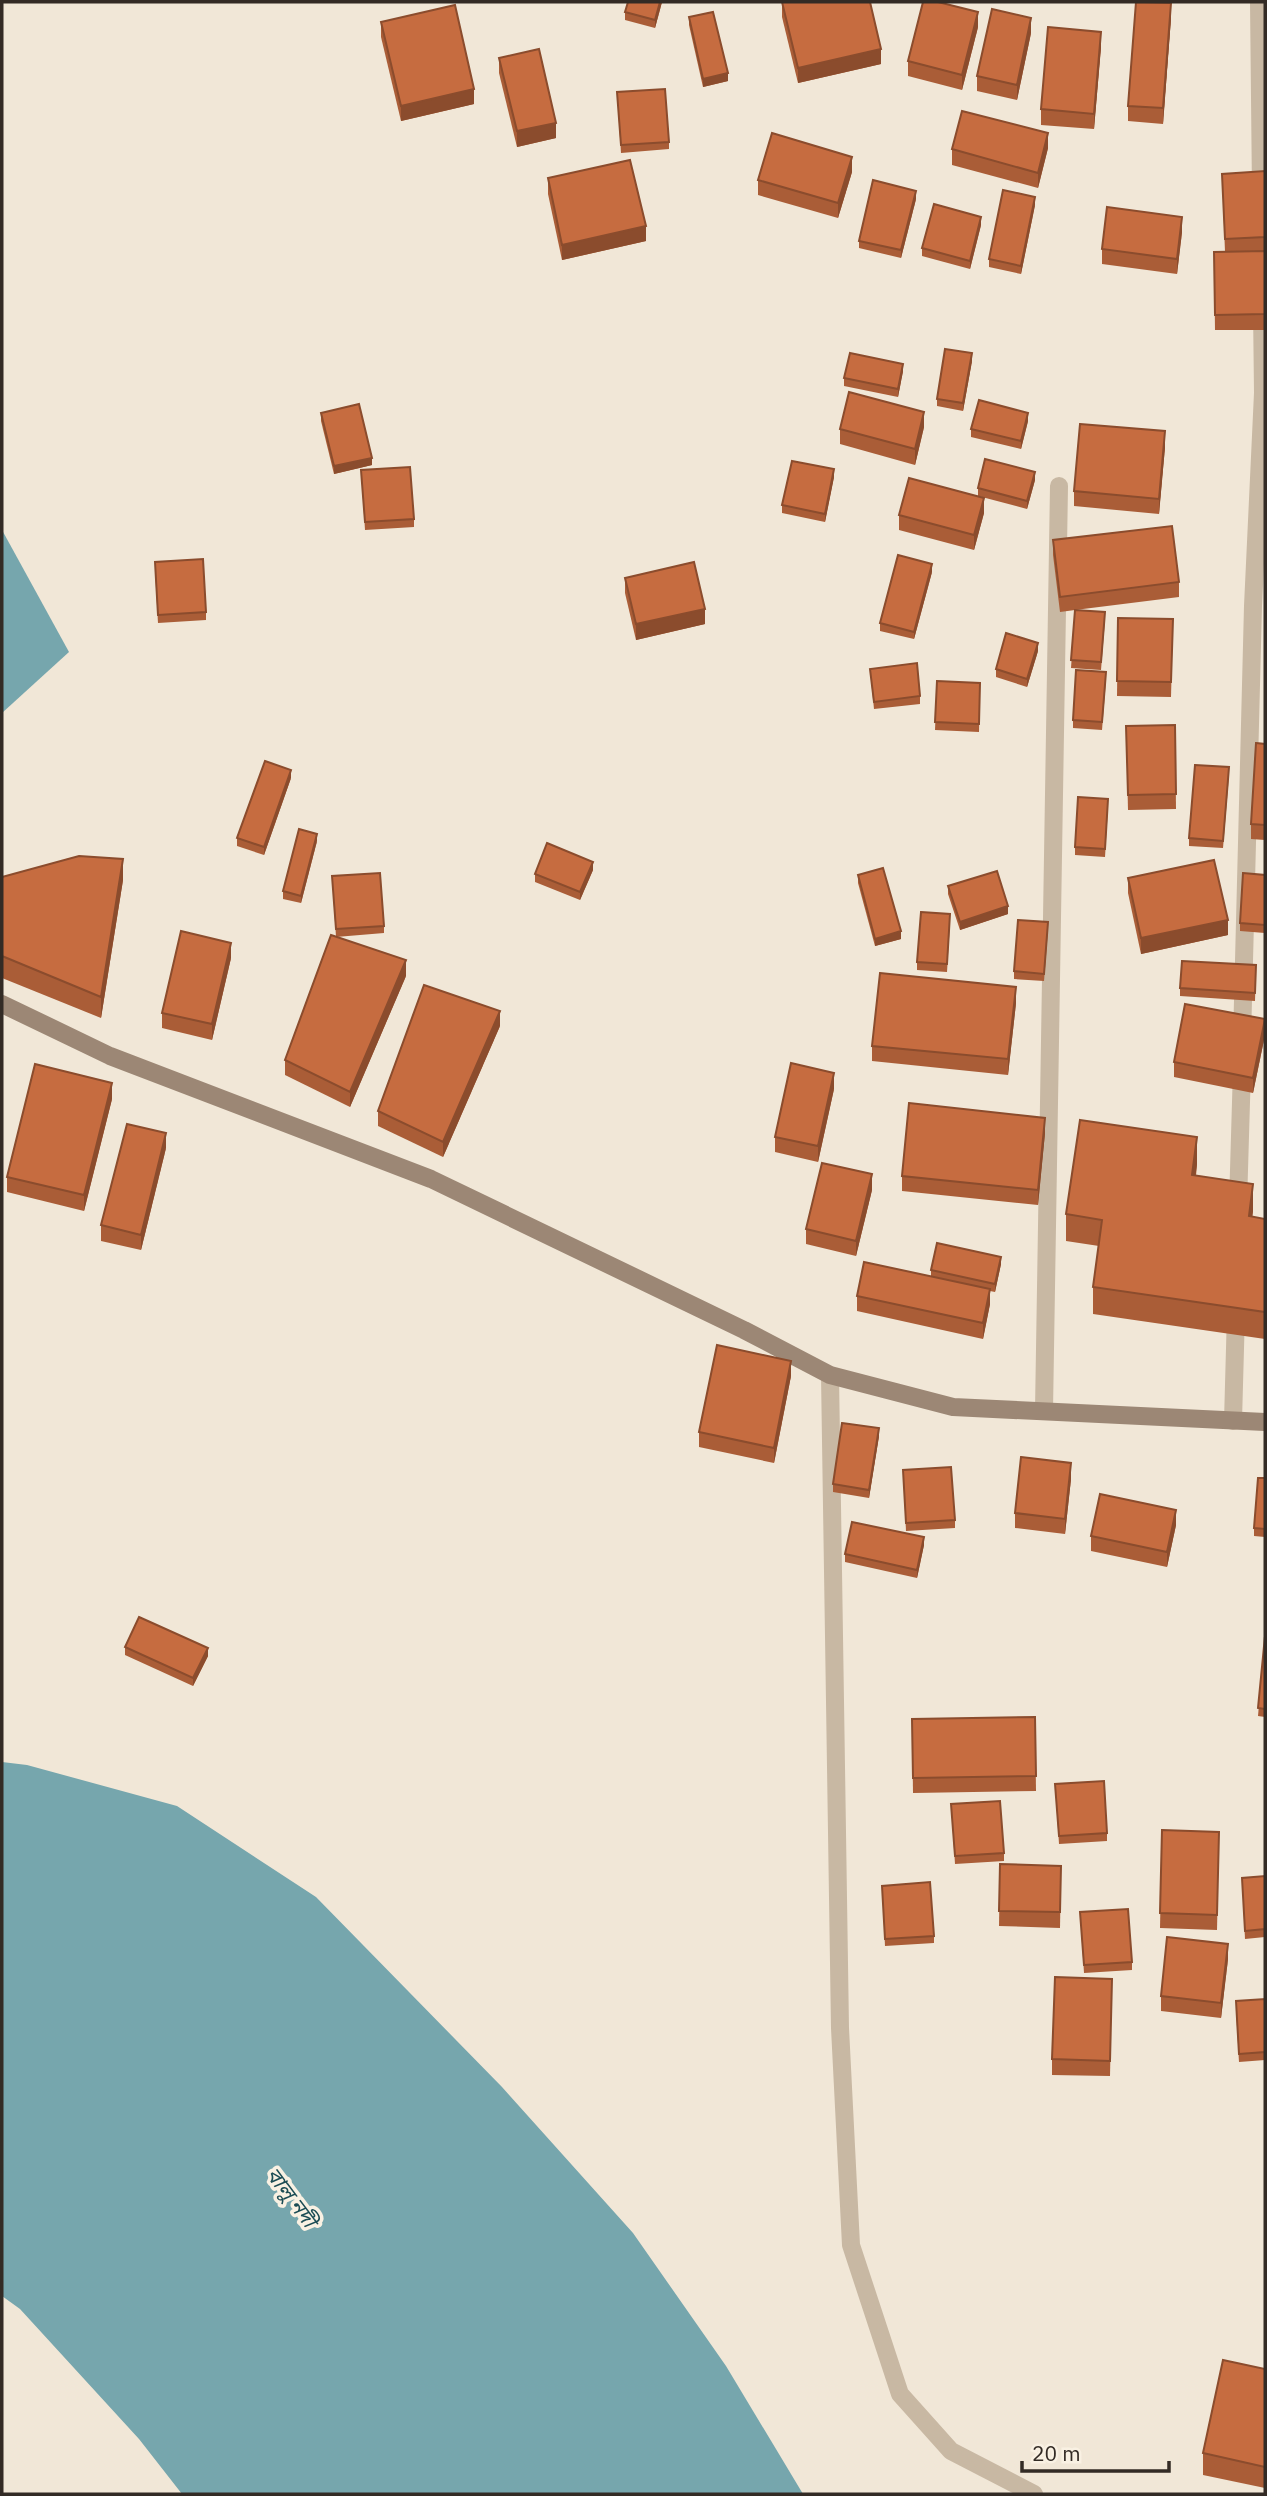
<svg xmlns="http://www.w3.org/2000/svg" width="1267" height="2496" font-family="'IBM Plex Sans','Noto Sans Bengali',sans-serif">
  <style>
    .water { fill: #76a6ad }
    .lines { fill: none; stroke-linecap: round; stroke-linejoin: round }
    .street { stroke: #c8b8a3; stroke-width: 18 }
    .secondary { stroke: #9c8775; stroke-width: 18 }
    .wall { fill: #aa5d37 }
    .shaded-wall { fill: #8b4c2d }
    .building { fill: #c66c40; stroke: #8b4c2d; stroke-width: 2 }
    .labels { text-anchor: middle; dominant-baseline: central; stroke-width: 7; stroke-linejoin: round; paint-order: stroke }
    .water-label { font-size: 21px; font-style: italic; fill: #1b4c54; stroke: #f9f1e3 }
  </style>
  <rect width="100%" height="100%" fill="#f1e7d7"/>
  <g class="water">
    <path d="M2 530 69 652 2 713Z"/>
    <path d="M2 1762 27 1765 177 1806 316 1897 502 2087 633 2233 726 2366 803 2494H182L139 2439 20 2309 2 2296Z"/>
  </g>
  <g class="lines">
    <g class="street">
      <path d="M1259 2 1261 193"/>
      <path d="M1242 1040 1253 606 1263 393 1262 308"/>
      <path d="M1238 1204 1242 1068"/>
      <path d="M830 1375 840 2028 851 2245 900 2394 951 2451 1034 2494"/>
      <path d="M1044 1411 1059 486"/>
      <path d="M1233 1421 1236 1312"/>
    </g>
    <path class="secondary" d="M2 1004 110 1056 431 1179 744 1330 830 1375 953 1407 1265 1422"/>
  </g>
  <g class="wall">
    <path d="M662 2 655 28 625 20V12Z"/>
    <path d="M782 2 881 64 798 83 782 17Z"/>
    <path d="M689 17 728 81 703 87 689 25Z"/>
    <path d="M1171 18 1163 124 1128 121V106Z"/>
    <path d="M381 22 474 104 401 121 381 37Z"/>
    <path d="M978 27 962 90 908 76V61Z"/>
    <path d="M1031 33 1017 100 977 91V76Z"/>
    <path d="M1101 47 1094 129 1041 125V109Z"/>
    <path d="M499 58 556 138 517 147 499 73Z"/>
    <path d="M617 92 669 142V149L621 153Z"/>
    <path d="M1048 148 1038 188 952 165V149Z"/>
    <path d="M1265 171V330H1215L1214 252H1225L1222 174Z"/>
    <path d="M852 172 838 218 758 195V180Z"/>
    <path d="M548 178 646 241 562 260 548 194Z"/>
    <path d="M916 199 901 258 859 248V241Z"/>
    <path d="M1035 205 1021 274 989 267V259Z"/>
    <path d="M981 225 970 269 922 256V248Z"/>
    <path d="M1182 232 1177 274 1102 264V249Z"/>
    <path d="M972 361 963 411 937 406V399Z"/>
    <path d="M903 371 898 397 844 386V378Z"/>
    <path d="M321 413 372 465 334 474 321 421Z"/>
    <path d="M1028 421 1021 449 971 437V429Z"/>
    <path d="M924 427 915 465 840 444V429Z"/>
    <path d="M1165 447 1159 514 1074 506V491Z"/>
    <path d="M361 470 414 519V527L365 530Z"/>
    <path d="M834 477 825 522 782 513V505Z"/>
    <path d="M1035 480 1027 509 978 496V488Z"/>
    <path d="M984 513 974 550 899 530V515Z"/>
    <path d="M1053 540 1179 582V597L1075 610 1105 620 1101 670 1071 668 1075 610 1060 612 1053 555Z"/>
    <path d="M155 570 206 612V620L158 623Z"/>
    <path d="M932 572 914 639 880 631V623Z"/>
    <path d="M625 578 705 624 636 640 625 593Z"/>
    <path d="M1118 618 1173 619 1171 697 1117 696Z"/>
    <path d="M1038 651 1027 687 996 677V669Z"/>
    <path d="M870 669 920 696V704L874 709Z"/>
    <path d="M1106 680 1102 730 1073 728V720Z"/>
    <path d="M937 681 980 683 979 732 935 730Z"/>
    <path d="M1175 725 1176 809 1128 810 1126 726Z"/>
    <path d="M1265 744V840L1251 839V824Z"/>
    <path d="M1229 775 1223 848 1189 846V838Z"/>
    <path d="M291 778 264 855 237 846V838Z"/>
    <path d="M1108 807 1105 857 1075 855V847Z"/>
    <path d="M317 841 301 903 283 899V891Z"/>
    <path d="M593 870 580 900 535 882V874Z"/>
    <path d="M858 875 901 939 875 946 858 883Z"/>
    <path d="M1265 875V933L1240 931V923Z"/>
    <path d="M332 876 384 926V933L336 937Z"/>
    <path d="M2 877 123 880 101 1018 2 978Z"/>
    <path d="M1128 878 1228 935 1141 954 1128 893Z"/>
    <path d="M948 886 1008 914 960 930 948 894Z"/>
    <path d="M950 922 947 972 917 970V962Z"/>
    <path d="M1048 930 1044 981 1014 979V971Z"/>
    <path d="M231 958 212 1040 162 1028V1013Z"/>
    <path d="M1256 965 1255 1001 1180 996V988Z"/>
    <path d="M406 976 350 1107 285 1075V1060Z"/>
    <path d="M1016 1003 1008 1075 872 1061V1046Z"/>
    <path d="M500 1026 443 1157 378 1126V1111Z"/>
    <path d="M1265 1035 1253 1093 1174 1077V1062Z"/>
    <path d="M834 1089 818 1162 775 1152V1137Z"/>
    <path d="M112 1099 84 1211 7 1192V1177Z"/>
    <path d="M1045 1133 1038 1205 902 1191V1176Z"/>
    <path d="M166 1148 141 1250 101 1241V1225Z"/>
    <path d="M1197 1164 1196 1176 1253 1211 1252 1217 1265 1219V1339L1093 1314V1287L1099 1246 1066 1241V1214Z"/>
    <path d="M872 1190 856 1256 806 1244V1229Z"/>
    <path d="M1001 1264 995 1292 990 1291V1304L983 1339 857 1311V1296L931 1276V1270Z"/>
    <path d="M791 1376 774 1463 699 1447V1432Z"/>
    <path d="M879 1436 869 1498 833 1492V1484Z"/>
    <path d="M903 1470 955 1520V1528L906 1531Z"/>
    <path d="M1265 1478V1537L1254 1536V1528Z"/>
    <path d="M1071 1479 1065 1534 1015 1528V1513Z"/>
    <path d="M1176 1525 1167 1567 1091 1551V1536Z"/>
    <path d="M924 1545 917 1578 845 1562V1554Z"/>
    <path d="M1265 1636V1717L1258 1716Z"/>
    <path d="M125 1647 208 1656 193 1686 125 1655Z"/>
    <path d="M1035 1717 1036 1791 913 1793 912 1719Z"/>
    <path d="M1055 1784 1107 1833V1841L1059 1844Z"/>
    <path d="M951 1804 1004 1853V1861L955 1864Z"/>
    <path d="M1162 1830 1219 1832 1217 1930 1160 1928Z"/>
    <path d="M1000 1864 1061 1866 1060 1928 999 1926Z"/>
    <path d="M1265 1876V1937L1245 1939 1242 1878Z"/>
    <path d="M882 1886 934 1936V1943L885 1946Z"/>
    <path d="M1080 1912 1132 1962V1970L1084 1973Z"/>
    <path d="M1228 1959 1221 2018 1161 2011V1996Z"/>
    <path d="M1112 1979 1110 2076 1052 2075V2059Z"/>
    <path d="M1265 1999V2060L1239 2062 1236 2009Z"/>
    <path d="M1265 2369V2488L1203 2475V2453Z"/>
  </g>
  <g class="shaded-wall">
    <path d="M660 2H662L655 28V20Z"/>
    <path d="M1171 3V18L1163 124V108Z"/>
    <path d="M978 12V27L962 90V75Z"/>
    <path d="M1031 18V33L1017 100V85Z"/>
    <path d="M1101 32V47L1094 129V114Z"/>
    <path d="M881 49V64L798 83V68Z"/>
    <path d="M728 73V81L703 87V79Z"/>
    <path d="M474 89V104L401 121V106Z"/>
    <path d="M556 123V138L517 147V131Z"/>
    <path d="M1048 133V148L1038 188V173Z"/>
    <path d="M852 157V172L838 218V203Z"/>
    <path d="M916 191V199L901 258V250Z"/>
    <path d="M1035 197V205L1021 274V266Z"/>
    <path d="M981 217V225L970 269V261Z"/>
    <path d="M1182 217V232L1177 274V259Z"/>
    <path d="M646 226V241L562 260V245Z"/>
    <path d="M972 353V361L963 411V403Z"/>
    <path d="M903 364V371L898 397V389Z"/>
    <path d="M924 412V427L915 465V449Z"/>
    <path d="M1028 413V421L1021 449V441Z"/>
    <path d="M1165 431V447L1159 514V499Z"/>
    <path d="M372 458V465L334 474V466Z"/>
    <path d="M834 469V477L825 522V514Z"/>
    <path d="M1035 472V480L1027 509V501Z"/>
    <path d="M984 498V513L974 550V535Z"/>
    <path d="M932 564V572L914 639V632Z"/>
    <path d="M705 609V624L636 640V624Z"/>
    <path d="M1038 643V651L1027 687V679Z"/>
    <path d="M291 770V778L264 855V847Z"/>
    <path d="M317 834V841L301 903V896Z"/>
    <path d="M123 859V880L101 1018V997Z"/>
    <path d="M593 862V870L580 900V892Z"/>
    <path d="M1008 906V914L960 930V922Z"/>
    <path d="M1228 920V935L1141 954V938Z"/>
    <path d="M901 931V939L875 946V939Z"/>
    <path d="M231 943V958L212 1040V1024Z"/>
    <path d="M406 960V976L350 1107V1092Z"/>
    <path d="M1016 987V1003L1008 1075V1059Z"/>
    <path d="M500 1011V1026L443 1157V1142Z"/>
    <path d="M1265 1019V1035L1253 1093V1078Z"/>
    <path d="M834 1073V1089L818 1162V1146Z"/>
    <path d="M112 1083V1099L84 1211V1195Z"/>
    <path d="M1045 1118V1133L1038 1205V1190Z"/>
    <path d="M166 1133V1148L141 1250V1235Z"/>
    <path d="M1197 1137V1164L1192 1202V1175Z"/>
    <path d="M872 1174V1190L856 1256V1241Z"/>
    <path d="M1253 1184V1211L1249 1243V1216Z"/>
    <path d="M1001 1257V1264L995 1292V1284Z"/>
    <path d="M990 1289V1304L983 1339V1323Z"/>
    <path d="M791 1361V1376L774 1463V1448Z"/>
    <path d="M879 1428V1436L869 1498V1490Z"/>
    <path d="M1071 1463V1479L1065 1534V1519Z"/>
    <path d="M1176 1510V1525L1167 1567V1552Z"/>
    <path d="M924 1537V1545L917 1578V1570Z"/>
    <path d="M208 1648V1656L193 1686V1678Z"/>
    <path d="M1228 1944V1959L1221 2018V2003Z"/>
  </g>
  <g class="building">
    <path d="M628 2H660L655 20 625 12Z"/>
    <path d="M782 2H870L881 49 798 68Z"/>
    <path d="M923 2H938L978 12 962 75 908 61Z"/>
    <path d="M1136 2 1171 3 1163 108 1128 106Z"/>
    <path d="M455 5 474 89 401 106 381 22Z"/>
    <path d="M992 9 1031 18 1017 85 977 76Z"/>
    <path d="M713 12 728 73 703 79 689 17Z"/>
    <path d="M1048 27 1101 32 1094 114 1041 109Z"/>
    <path d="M539 49 556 123 517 131 499 58Z"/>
    <path d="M665 89 669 142 621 145 617 92Z"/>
    <path d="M962 111 1048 133 1038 173 952 149Z"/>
    <path d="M772 133 852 157 838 203 758 180Z"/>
    <path d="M630 160 646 226 562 245 548 178Z"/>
    <path d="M1265 171V237L1225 239 1222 174Z"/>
    <path d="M873 180 916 191 901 250 859 241Z"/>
    <path d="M1003 190 1035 197 1021 266 989 259Z"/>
    <path d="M934 204 981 217 970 261 922 248Z"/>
    <path d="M1107 207 1182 217 1177 259 1102 249Z"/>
    <path d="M1265 251V314L1215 315 1214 252Z"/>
    <path d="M945 349 972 353 963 403 937 399Z"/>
    <path d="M850 353 903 364 898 389 844 378Z"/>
    <path d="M849 392 924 412 915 449 840 429Z"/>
    <path d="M979 400 1028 413 1021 441 971 429Z"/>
    <path d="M359 404 372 458 334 466 321 413Z"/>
    <path d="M1080 424 1165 431 1159 499 1074 491Z"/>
    <path d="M985 459 1035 472 1027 501 978 488Z"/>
    <path d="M792 461 834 469 825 514 782 505Z"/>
    <path d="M410 467 414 519 365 522 361 470Z"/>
    <path d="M909 478 984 498 974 535 899 515Z"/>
    <path d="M1172 526 1179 582 1060 597 1053 540Z"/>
    <path d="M898 555 932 564 914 632 880 623Z"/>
    <path d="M203 559 206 612 158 615 155 562Z"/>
    <path d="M694 562 705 609 636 624 625 578Z"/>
    <path d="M1075 610 1105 612 1101 662 1071 660Z"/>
    <path d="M1118 618 1173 619 1171 682 1117 681Z"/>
    <path d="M1006 633 1038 643 1027 679 996 669Z"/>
    <path d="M917 663 920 696 874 702 870 669Z"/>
    <path d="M1076 670 1106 672 1102 722 1073 720Z"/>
    <path d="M937 681 980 683 979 724 935 722Z"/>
    <path d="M1175 725 1176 794 1128 795 1126 726Z"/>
    <path d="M1256 743 1265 744V825L1251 824Z"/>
    <path d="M265 761 291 770 264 847 237 838Z"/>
    <path d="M1195 765 1229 767 1223 841 1189 838Z"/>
    <path d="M1078 797 1108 799 1105 849 1075 847Z"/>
    <path d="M299 829 317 834 301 896 283 891Z"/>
    <path d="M547 843 593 862 580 892 535 874Z"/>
    <path d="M79 856 123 859 101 997 2 956V877Z"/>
    <path d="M1214 860 1228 920 1141 938 1128 878Z"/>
    <path d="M883 868 901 931 875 939 858 875Z"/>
    <path d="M997 871 1008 906 960 922 948 886Z"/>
    <path d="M380 873 384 926 336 929 332 876Z"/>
    <path d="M1243 873 1265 875V925L1240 923Z"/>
    <path d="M921 912 950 914 947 964 917 962Z"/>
    <path d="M1018 920 1048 922 1044 974 1014 971Z"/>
    <path d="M181 931 231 943 212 1024 162 1013Z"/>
    <path d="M331 935 406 960 350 1092 285 1060Z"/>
    <path d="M1182 961 1256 965 1255 993 1180 988Z"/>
    <path d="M880 973 1016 987 1008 1059 872 1046Z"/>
    <path d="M424 985 500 1011 443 1142 378 1111Z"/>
    <path d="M1185 1004 1265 1019 1253 1078 1174 1062Z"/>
    <path d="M791 1063 834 1073 818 1146 775 1137Z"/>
    <path d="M35 1064 112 1083 84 1195 7 1177Z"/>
    <path d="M909 1103 1045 1118 1038 1190 902 1176Z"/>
    <path d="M1080 1120 1197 1137 1192 1175 1253 1184 1249 1216 1265 1219V1312L1093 1287 1102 1220 1066 1214Z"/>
    <path d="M127 1124 166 1133 141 1235 101 1225Z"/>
    <path d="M822 1163 872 1174 856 1241 806 1229Z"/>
    <path d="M937 1243 1001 1257 995 1284 931 1270Z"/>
    <path d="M864 1262 990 1289 983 1323 857 1296Z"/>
    <path d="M717 1345 791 1361 774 1448 699 1432Z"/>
    <path d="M842 1423 879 1428 869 1490 833 1484Z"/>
    <path d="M1021 1457 1071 1463 1065 1519 1015 1513Z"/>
    <path d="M951 1467 955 1520 906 1523 903 1470Z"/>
    <path d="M1258 1478H1265V1529L1254 1528Z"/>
    <path d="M1100 1494 1176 1510 1167 1552 1091 1536Z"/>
    <path d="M852 1522 924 1537 917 1570 845 1554Z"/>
    <path d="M139 1617 208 1648 193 1678 125 1647Z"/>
    <path d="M1265 1636V1709L1258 1708Z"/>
    <path d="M1035 1717 1036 1776 913 1778 912 1719Z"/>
    <path d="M1104 1781 1107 1833 1059 1836 1055 1784Z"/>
    <path d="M1000 1801 1004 1853 955 1856 951 1804Z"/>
    <path d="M1162 1830 1219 1832 1217 1915 1160 1913Z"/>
    <path d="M1000 1864 1061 1866 1060 1912 999 1911Z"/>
    <path d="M1265 1876V1929L1245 1931 1242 1878Z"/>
    <path d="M930 1882 934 1936 885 1939 882 1886Z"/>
    <path d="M1128 1909 1132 1962 1084 1965 1080 1912Z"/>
    <path d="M1167 1937 1228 1944 1221 2003 1161 1996Z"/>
    <path d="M1055 1977 1112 1979 1110 2061 1052 2059Z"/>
    <path d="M1265 1999V2052L1239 2054 1236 2001Z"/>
    <path d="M1223 2360 1265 2369V2467L1203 2453Z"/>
  </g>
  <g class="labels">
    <g class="water-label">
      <text transform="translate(292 2197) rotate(53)">বালু নদী</text>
    </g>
  </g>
  <rect width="1267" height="2496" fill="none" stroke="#332b25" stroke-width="7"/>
  <path d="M1022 2461v10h147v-10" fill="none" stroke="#332b25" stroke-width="3.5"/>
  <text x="1032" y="2461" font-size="21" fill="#332b25" stroke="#f9f1e3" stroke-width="5" paint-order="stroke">20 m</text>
</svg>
